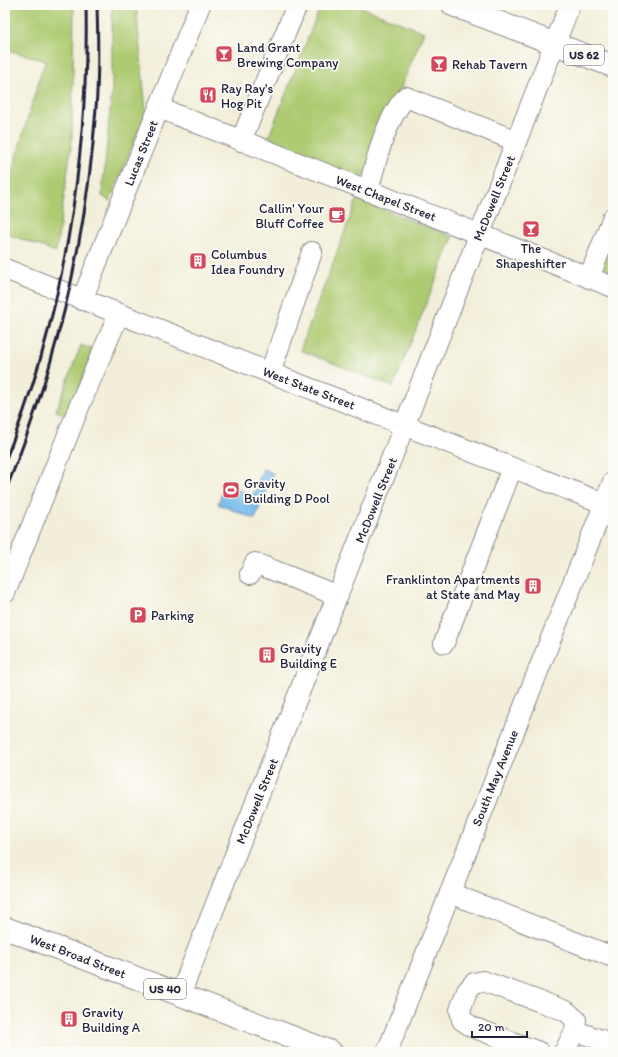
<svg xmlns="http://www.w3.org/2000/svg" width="618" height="1057" font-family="Itim,sans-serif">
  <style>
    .green { fill: #aecb72; stroke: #687656 }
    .water { fill: #73b9ea; stroke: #4a6e92 }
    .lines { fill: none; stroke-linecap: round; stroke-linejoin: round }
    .minor-casing { stroke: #8a888a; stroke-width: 22 }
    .major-casing { stroke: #8a888a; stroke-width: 24 }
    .minor { stroke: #fff; stroke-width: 20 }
    .major { stroke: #fff; stroke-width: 22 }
    .rail { stroke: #22223b; stroke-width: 3 }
    .labels { text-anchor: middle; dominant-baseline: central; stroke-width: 3.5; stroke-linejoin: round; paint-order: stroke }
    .shield { fill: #fdfcf7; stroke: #646373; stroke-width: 1 }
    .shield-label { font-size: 12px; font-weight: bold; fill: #22223b }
    .poi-label { font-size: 13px; fill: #22223b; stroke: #fdfcf7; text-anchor: start }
    .street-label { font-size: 13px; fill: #22223b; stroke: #fdfcf7 }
  </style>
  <rect width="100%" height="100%" fill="#fdfcf7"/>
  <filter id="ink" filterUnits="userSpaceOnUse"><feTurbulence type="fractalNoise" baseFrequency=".025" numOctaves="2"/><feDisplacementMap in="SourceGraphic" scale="8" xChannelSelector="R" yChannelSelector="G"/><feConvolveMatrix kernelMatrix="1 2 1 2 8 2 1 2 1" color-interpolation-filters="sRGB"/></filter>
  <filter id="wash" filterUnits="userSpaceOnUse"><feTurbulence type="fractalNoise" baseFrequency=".012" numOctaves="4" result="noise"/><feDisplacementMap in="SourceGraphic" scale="16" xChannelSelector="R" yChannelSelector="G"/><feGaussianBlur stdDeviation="0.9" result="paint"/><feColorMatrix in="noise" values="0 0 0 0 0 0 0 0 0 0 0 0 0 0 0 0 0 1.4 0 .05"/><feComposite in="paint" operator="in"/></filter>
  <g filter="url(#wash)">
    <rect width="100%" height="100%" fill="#f2eed9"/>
    <g class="green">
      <path d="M5 5H74L72 141 56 252 5 233V195L42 70 46 61 5 49Z"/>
      <path d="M112 5H136L146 112 110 201 102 196 112 89Z"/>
      <path d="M321 5H356L424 32 362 180 267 141Z"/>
      <path d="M357 199 453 237 393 387 300 350Z"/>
      <path d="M613 218V279L592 271Z"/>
      <path d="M81 345 94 350 68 416 56 411Z"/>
    </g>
    <path class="water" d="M263 469 273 473 255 519 218 504 225 485 253 495Z"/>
  </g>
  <g filter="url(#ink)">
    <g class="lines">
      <g class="minor-casing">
        <g id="minor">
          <path d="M159 108 613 287"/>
          <path d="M241 141 297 5"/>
          <path d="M368 191C376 161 385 120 406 97L516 141"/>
          <path d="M5 269 613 507"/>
          <path d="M589 278 613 217"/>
          <path d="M82 300 200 5"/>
          <path d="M270 373 312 252"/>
          <path d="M250 574 255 563 338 596"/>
          <path d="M5 593 81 402 119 314"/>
          <path d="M444 643 512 468"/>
          <path d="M450 893 613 957"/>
          <path d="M180 995 570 5"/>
          <path d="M575 1031 613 1044"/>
          <path d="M387 1052 613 482"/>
          <path d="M539 1052 472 1027 462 1020 460 1010 467 991 474 983 483 981 566 1011 576 1020 575 1031 564 1052"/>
        </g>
      </g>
      <g class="major-casing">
        <g id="major">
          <path d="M453 5 613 66"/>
          <path d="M5 928 331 1052"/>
        </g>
      </g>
      <use href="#minor" class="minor"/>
      <use href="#major" class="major"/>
      <g class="rail">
        <path d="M5 461C63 319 89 157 86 5"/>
        <path d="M5 492C55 370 87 240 96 108 99 74 98 39 97 5"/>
      </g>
    </g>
  </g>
  <defs>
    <g id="bar-square" transform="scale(0.9)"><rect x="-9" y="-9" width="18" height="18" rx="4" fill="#d1495b" stroke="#fdfcf7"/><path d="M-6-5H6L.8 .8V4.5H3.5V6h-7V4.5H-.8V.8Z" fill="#fff"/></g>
    <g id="restaurant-square" transform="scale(0.9)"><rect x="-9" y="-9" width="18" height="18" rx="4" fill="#d1495b" stroke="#fdfcf7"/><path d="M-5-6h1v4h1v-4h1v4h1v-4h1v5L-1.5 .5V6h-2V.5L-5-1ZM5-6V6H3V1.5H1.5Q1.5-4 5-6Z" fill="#fff"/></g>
    <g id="cafe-square" transform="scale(0.9)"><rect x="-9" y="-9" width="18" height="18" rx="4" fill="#d1495b" stroke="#fdfcf7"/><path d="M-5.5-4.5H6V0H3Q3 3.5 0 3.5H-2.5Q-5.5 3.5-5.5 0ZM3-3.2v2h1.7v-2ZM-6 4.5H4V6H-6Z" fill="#fff"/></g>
    <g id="building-square" transform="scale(0.9)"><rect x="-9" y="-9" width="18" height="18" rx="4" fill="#d1495b" stroke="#fdfcf7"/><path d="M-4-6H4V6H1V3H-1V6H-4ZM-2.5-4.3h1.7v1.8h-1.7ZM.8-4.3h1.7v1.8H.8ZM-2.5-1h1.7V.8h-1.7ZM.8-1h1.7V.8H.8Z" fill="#fff"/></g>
    <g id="stadium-square" transform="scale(0.9)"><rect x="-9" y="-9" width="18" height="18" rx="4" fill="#d1495b" stroke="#fdfcf7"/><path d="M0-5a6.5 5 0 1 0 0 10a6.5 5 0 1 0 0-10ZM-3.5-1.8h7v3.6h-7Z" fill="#fff"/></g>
    <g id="parking-square" transform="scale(0.9)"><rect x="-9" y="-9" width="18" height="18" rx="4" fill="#d1495b" stroke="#fdfcf7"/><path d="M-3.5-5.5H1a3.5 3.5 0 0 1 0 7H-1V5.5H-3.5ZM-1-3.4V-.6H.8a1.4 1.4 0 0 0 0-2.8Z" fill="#fff"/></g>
  </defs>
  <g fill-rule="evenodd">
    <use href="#bar-square" x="224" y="54"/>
    <use href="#bar-square" x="439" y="64"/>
    <use href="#restaurant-square" x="208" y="95"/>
    <use href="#cafe-square" x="337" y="215"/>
    <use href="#bar-square" x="531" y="229"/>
    <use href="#building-square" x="198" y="261"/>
    <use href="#stadium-square" x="231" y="490"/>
    <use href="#building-square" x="533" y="586"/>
    <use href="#parking-square" x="138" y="615"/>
    <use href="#building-square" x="267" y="655"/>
    <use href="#building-square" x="69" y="1019"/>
  </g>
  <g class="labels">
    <g class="shield">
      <rect x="564" y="45" width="40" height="20" rx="3"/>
      <rect x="144" y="979" width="42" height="20" rx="3"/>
    </g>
    <g class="shield-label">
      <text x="584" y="55">US 62</text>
      <text x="165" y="989">US 40</text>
    </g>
    <g class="poi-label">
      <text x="237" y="47">Land Grant<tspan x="237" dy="15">Brewing Company</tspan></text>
      <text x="452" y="64">Rehab Tavern</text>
      <text x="221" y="88">Ray Ray's<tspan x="221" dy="15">Hog Pit</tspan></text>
      <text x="324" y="208" text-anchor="end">Callin' Your<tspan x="324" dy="15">Bluff Coffee</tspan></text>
      <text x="531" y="248" text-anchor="middle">The<tspan x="531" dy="15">Shapeshifter</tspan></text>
      <text x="211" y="254">Columbus<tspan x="211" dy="15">Idea Foundry</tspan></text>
      <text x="244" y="483">Gravity<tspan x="244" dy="15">Building D Pool</tspan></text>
      <text x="520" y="579" text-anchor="end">Franklinton Apartments<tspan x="520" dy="15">at State and May</tspan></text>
      <text x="151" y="615">Parking</text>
      <text x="280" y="648">Gravity<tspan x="280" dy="15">Building E</tspan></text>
      <text x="82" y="1012">Gravity<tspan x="82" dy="15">Building A</tspan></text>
    </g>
    <g class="street-label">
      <text transform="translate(141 153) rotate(-68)">Lucas Street</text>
      <text transform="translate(386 198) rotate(21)">West Chapel Street</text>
      <text transform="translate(494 198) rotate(-68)">McDowell Street</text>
      <text transform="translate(309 388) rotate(21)">West State Street</text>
      <text transform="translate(376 500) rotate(-68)">McDowell Street</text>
      <text transform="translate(495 778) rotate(-68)">South May Avenue</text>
      <text transform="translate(257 801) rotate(-68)">McDowell Street</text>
      <text transform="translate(78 956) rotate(21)">West Broad Street</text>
    </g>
  </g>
  <rect width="618" height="1057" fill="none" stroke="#fdfcf7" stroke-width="20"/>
  <path d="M472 1031v6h55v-6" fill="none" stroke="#22223b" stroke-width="2"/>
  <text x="478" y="1031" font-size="12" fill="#22223b" stroke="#fdfcf7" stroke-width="3" paint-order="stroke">20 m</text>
</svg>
